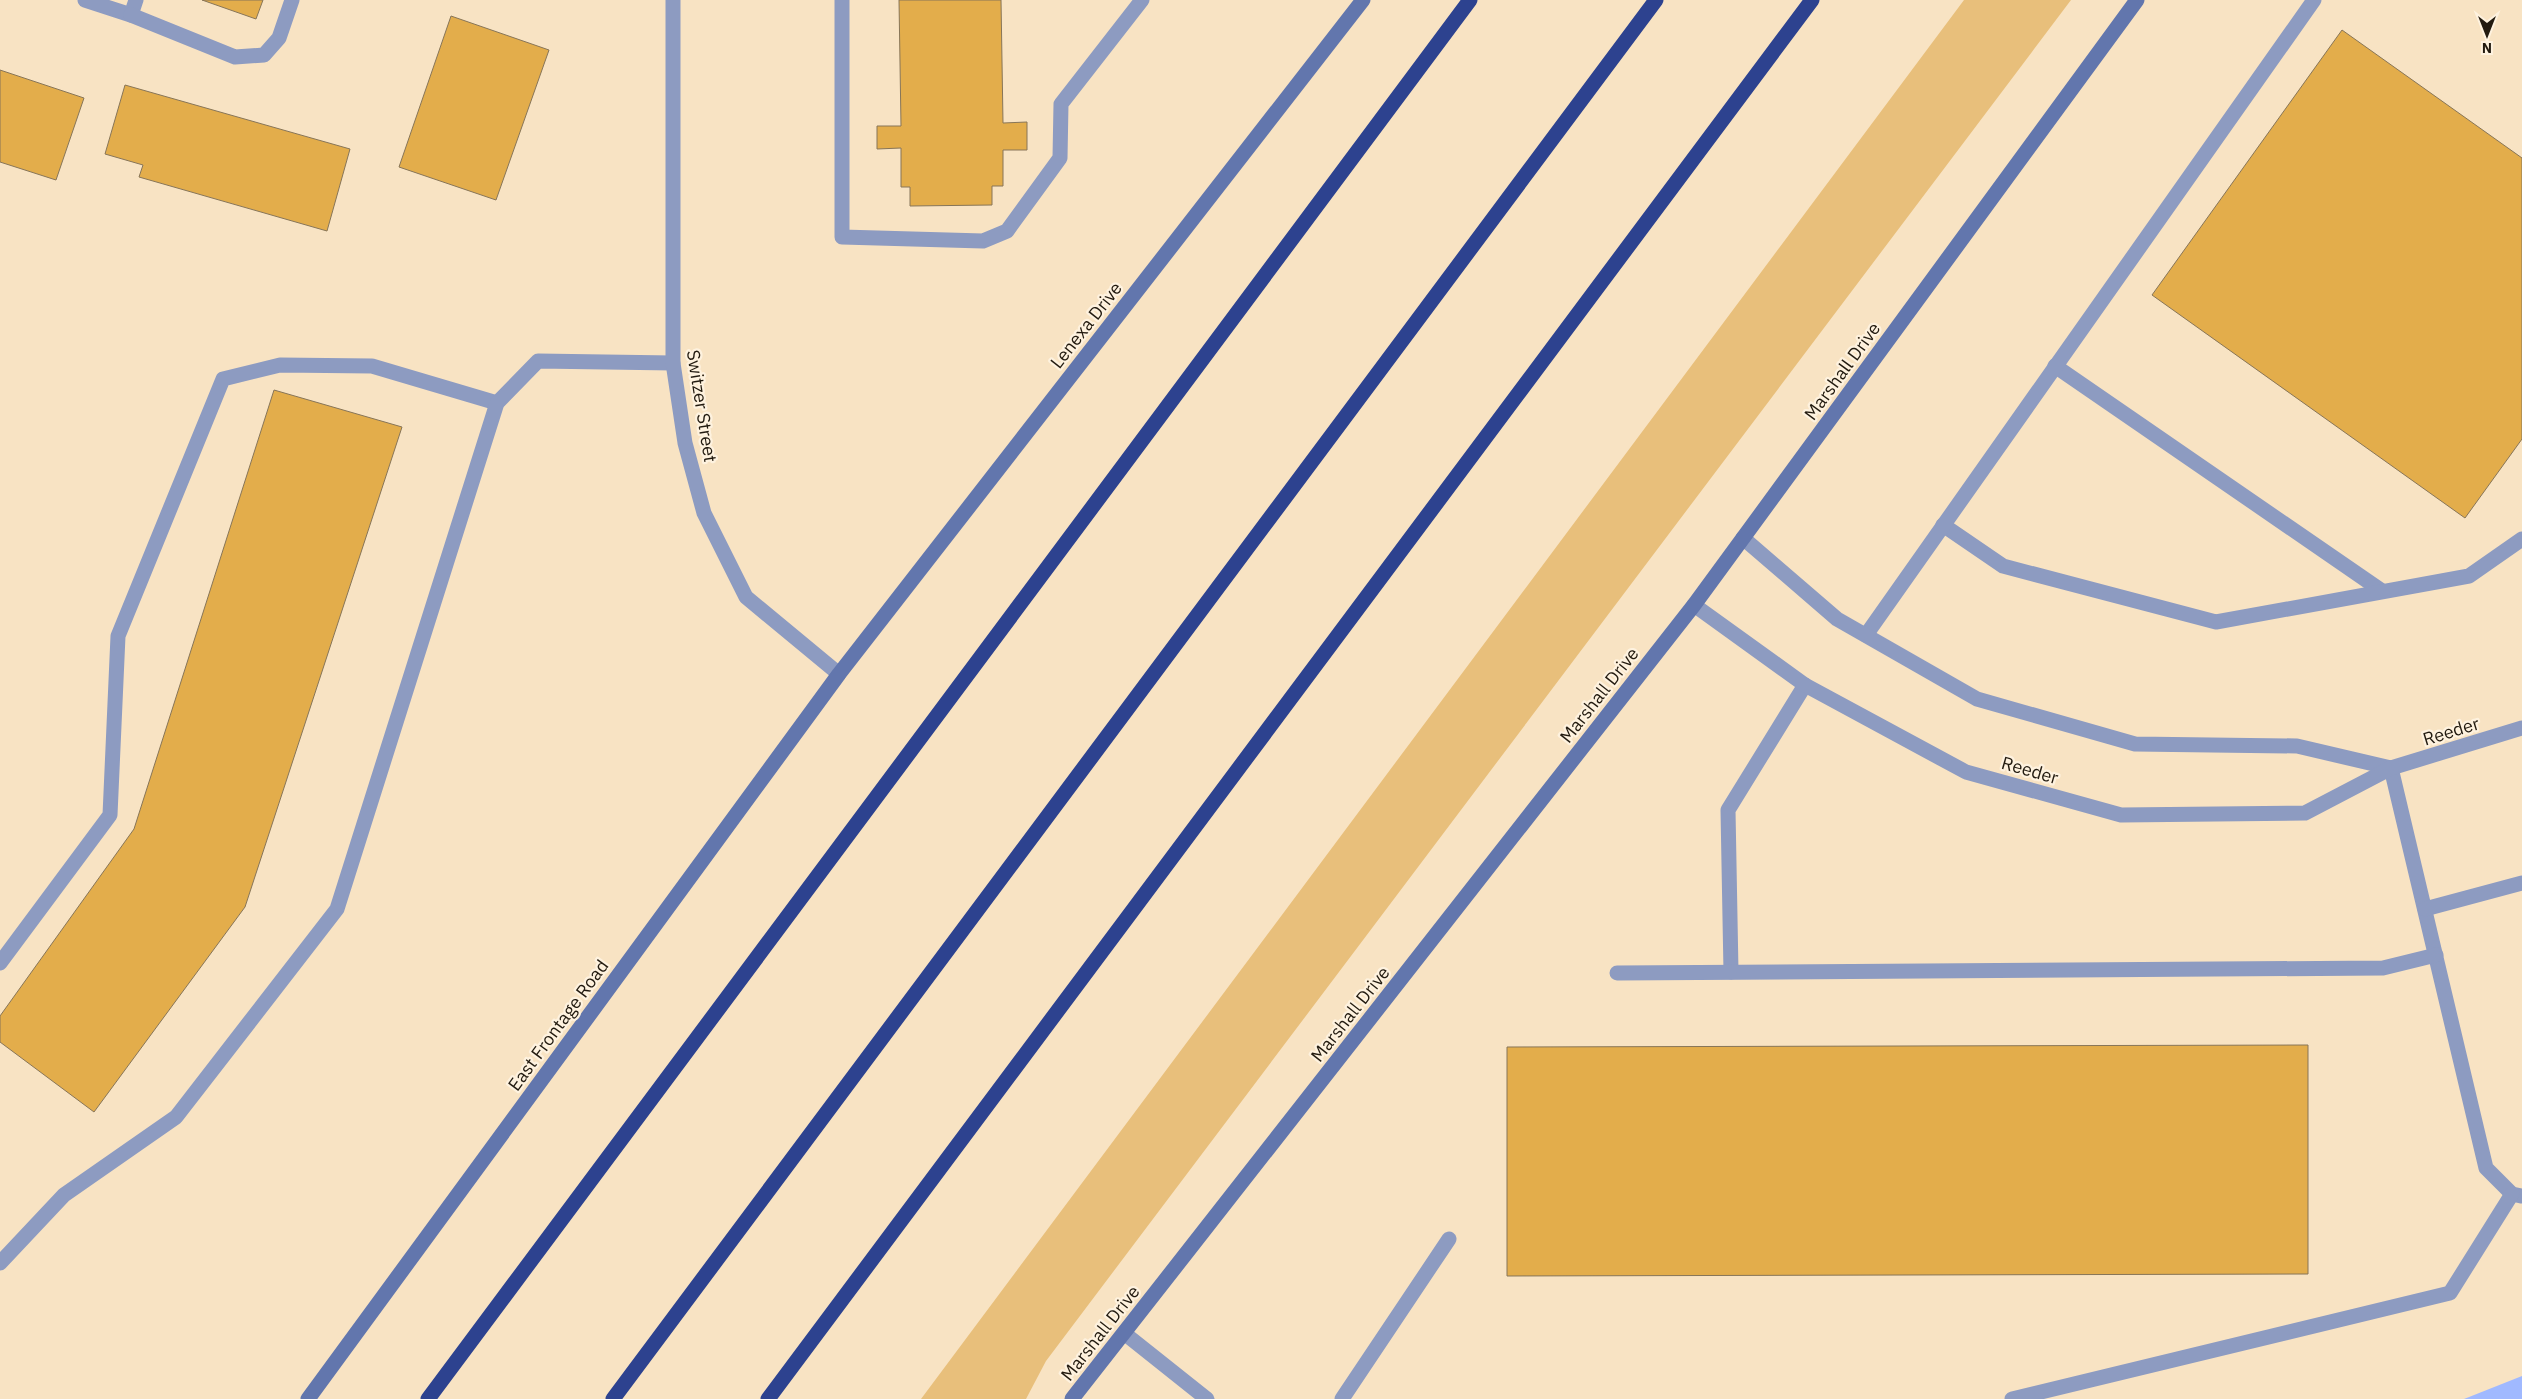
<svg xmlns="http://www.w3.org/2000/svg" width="2522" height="1399" font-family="'IBM Plex Sans',sans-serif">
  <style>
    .green { fill: #e8bf7b }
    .water { fill: #a0b9ff }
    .building { fill: #e3ad4b; stroke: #877558 }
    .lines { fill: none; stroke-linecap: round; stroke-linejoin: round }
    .lane { stroke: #8d9bc1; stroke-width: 15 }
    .street { stroke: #8d9bc1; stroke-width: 15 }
    .secondary { stroke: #6276ad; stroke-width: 15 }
    .highway { stroke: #2d428f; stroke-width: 15 }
    .labels { text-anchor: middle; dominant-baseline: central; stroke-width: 4.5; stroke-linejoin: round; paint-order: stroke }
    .street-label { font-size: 18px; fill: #221a0f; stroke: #fef2df }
  </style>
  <rect width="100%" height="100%" fill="#f8e3c3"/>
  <path class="green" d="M1964 0H2071L1046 1361 1026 1399H921Z"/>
  <path class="water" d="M2522 1376V1399H2464Z"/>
  <g class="building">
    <path d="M202 0H263L256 19Z"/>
    <path d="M899 0H1001L1003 123 1027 122V150H1003V186H992V205L910 206V187H901V148L877 149V126H901Z"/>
    <path d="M451 16 549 50 496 200 399 167Z"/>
    <path d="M2342 30 2522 158V439L2465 518 2152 295Z"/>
    <path d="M0 70 84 98 56 180 0 162Z"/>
    <path d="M125 85 350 149 327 231 139 177 143 165 105 154Z"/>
    <path d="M274 390 402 427 245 907 94 1112 0 1042V1016L134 829Z"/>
    <path d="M2308 1045V1274L1507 1276V1047Z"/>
  </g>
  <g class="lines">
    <g class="lane">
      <path d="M842 0V237L983 241 1007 231 1060 158 1061 104 1142 0"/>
      <path d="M2055 366 2382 591"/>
      <path d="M1943 525 2003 566 2216 622 2469 576 2522 539"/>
      <path d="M1866 635 2314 0"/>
      <path d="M2391 768 2486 1168 2512 1194 2521 1196"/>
      <path d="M2425 909 2522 883"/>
      <path d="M0 963 110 815 118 636 223 379 280 365 372 366 497 403"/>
      <path d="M1731 972 1728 810 1805 685"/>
      <path d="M1617 973 2383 968 2436 955"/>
      <path d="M0 1263 64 1195 176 1117 337 909 497 403 538 361 673 363"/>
      <path d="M1124 1333 1207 1399"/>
      <path d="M1342 1399 1449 1239"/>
      <path d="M2012 1399 2450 1293 2512 1194"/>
    </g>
    <g class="street">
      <path d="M85 0 131 15 136 0"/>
      <path d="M673 0V363L685 443 704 513 746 597 839 674"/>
      <path d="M131 15 235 57 264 55 279 38 292 0"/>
      <path d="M1743 538 1837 619 1977 699 2135 744 2297 746 2391 768"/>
      <path d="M1694 605 1805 685 1966 772 2121 815 2305 813 2391 768 2522 728"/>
    </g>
    <g class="secondary">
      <path d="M308 1399 839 674 1363 0"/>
      <path d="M1072 1399 1694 605 2137 0"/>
    </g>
    <g class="highway">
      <path d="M428 1399 1470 0"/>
      <path d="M613 1399 1656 0"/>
      <path d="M768 1399 1812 0"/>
    </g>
  </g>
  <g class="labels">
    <g class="street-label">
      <text transform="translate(1086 325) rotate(-52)">Lenexa Drive</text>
      <text transform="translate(1842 371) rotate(-54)">Marshall Drive</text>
      <text transform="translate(702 406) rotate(81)">Switzer Street</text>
      <text transform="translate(1599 695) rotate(-52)">Marshall Drive</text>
      <text transform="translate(2451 731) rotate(-17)">Reeder</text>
      <text transform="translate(2030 770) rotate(16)">Reeder</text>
      <text transform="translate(1350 1014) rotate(-52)">Marshall Drive</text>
      <text transform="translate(558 1025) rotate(-54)">East Frontage Road</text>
      <text transform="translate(1100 1333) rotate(-52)">Marshall Drive</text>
    </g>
  </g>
  <g transform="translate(2487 35) rotate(180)" stroke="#fef2df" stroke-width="4" paint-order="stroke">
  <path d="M0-4L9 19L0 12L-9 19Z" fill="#221a0f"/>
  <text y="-8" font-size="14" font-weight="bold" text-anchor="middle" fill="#221a0f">N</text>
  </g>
</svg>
